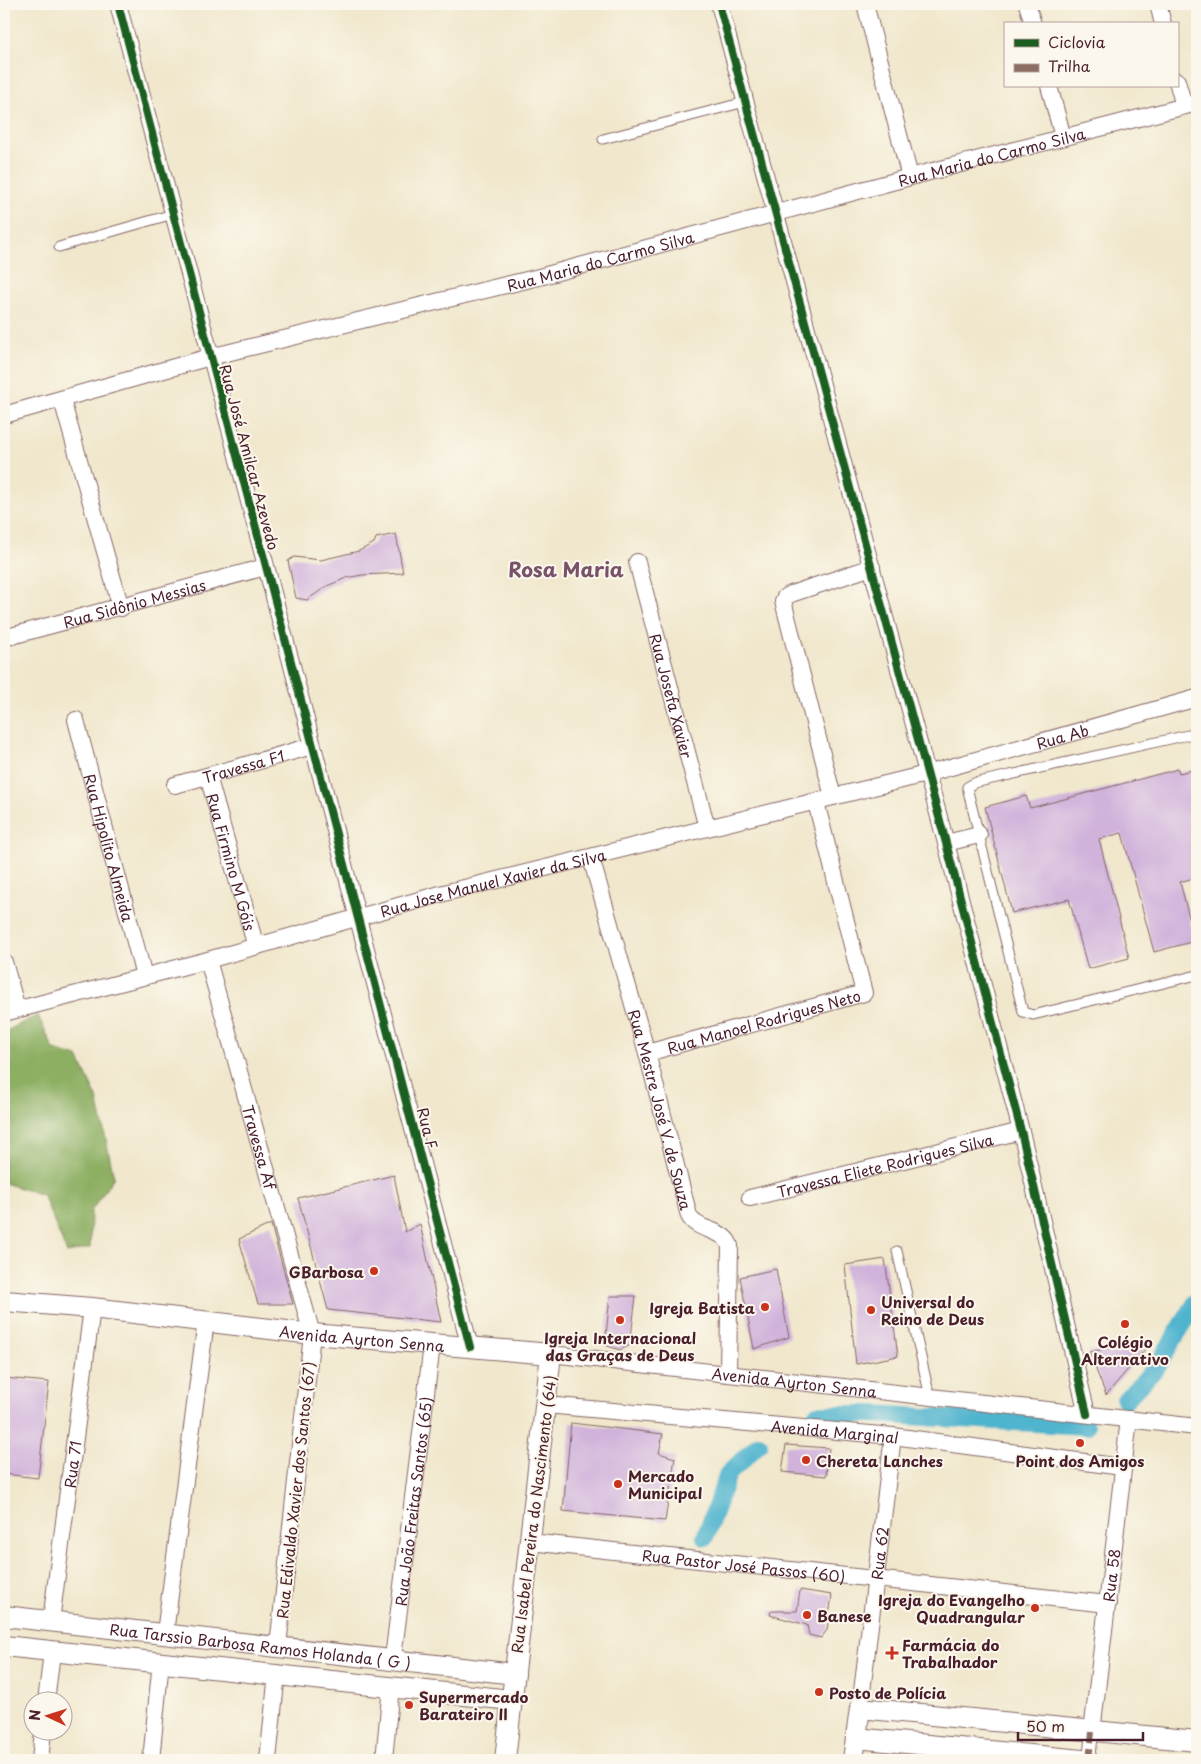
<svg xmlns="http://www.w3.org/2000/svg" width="1201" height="1764" font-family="'Playpen Sans',sans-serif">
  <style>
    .forest { fill: #8caf62; stroke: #6b6746 }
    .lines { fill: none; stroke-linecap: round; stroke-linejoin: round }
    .canal { stroke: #4fb4ce; stroke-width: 18 }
    .building { fill: #d0b2db }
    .service-casing { stroke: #846563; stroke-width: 11 }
    .pedestrian-casing { stroke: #846563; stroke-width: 14 }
    .minor-casing { stroke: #846563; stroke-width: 18 }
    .tertiary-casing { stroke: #846563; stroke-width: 22 }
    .service { stroke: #fff; stroke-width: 9 }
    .pedestrian { stroke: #fff; stroke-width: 12 }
    .minor { stroke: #fff; stroke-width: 16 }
    .tertiary { stroke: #fff; stroke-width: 20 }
    .quiet { stroke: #8d6e63; stroke-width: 6; stroke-dasharray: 12 6; stroke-linecap: butt }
    .cycleway-casing { stroke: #fbf7ec; stroke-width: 11 }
    .cycleway { stroke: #1b5e20; stroke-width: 8 }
    .poi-dot { fill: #c8321e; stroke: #fbf7ec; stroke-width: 2 }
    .labels { text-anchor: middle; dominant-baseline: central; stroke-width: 4; stroke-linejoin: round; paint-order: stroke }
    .street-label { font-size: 15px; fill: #4a1f2b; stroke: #fbf7ec }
    .poi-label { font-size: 15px; font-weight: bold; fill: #4a1f2b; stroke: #fbf7ec; text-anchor: start }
    .district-label { font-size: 20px; font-weight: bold; fill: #795269; stroke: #fbf7ec }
  </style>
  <rect width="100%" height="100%" fill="#fbf7ec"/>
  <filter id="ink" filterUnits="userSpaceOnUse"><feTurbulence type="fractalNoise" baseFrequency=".02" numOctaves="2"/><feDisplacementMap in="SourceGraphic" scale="10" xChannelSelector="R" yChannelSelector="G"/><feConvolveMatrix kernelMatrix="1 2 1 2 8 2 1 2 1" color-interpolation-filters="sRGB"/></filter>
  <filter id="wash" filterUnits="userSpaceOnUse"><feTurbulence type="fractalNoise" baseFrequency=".0096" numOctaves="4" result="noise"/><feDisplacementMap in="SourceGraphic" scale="20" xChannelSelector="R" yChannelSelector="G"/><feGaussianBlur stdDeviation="1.12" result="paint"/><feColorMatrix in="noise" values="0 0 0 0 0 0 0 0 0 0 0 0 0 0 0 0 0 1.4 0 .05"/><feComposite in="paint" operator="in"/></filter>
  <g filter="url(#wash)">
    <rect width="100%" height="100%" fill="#f0e7cc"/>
    <path class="forest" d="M38 1015 54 1050 78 1057 97 1098 114 1177 91 1211 90 1248 67 1253 43 1195 4 1183V1072L10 1069 4 1032Z"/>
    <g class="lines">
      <g class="canal">
        <path d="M1125 1400 1156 1368 1197 1301"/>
        <path d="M817 1414H872L1086 1426"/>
        <path d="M705 1537 728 1474 759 1444"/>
      </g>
    </g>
    <g id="blocks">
      <g class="building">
        <path d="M396 534 403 573 362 575 346 578 327 586 307 600 296 598 288 561 294 557 321 560 359 551 374 543 376 538Z"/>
        <path d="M1178 769 1179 773 1197 769V877L1180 882 1195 941 1154 952 1122 833 1099 839 1129 958 1088 969 1069 899 1012 913 985 807 1026 796 1030 808Z"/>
        <path d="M394 1175 405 1232 420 1224 441 1322 328 1310 298 1198Z"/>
        <path d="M271 1224 274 1236 293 1304H258L239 1239Z"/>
        <path d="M885 1259 898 1356 856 1364 845 1265Z"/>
        <path d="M776 1269 789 1337 754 1349 740 1277Z"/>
        <path d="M610 1296H636L630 1345 620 1350 605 1345Z"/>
        <path d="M1153 1340 1106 1395 1089 1352Z"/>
        <path d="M4 1378 49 1382 38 1478 4 1474Z"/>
        <path d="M571 1423 663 1434 659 1453 675 1458 665 1521 563 1511Z"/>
        <path d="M786 1445 829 1448 826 1476 782 1472Z"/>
        <path d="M800 1590 832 1595 827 1630 821 1638 809 1635 807 1625 770 1615 771 1611H797Z"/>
      </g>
    </g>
  </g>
  <g filter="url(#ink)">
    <use href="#blocks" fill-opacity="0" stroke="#846563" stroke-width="1"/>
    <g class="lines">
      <g class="service-casing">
        <g id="service">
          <path d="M603 139 745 102"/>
          <path d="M59 247 173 214"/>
          <path d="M1197 733 974 783 967 787 1023 1012 1033 1015 1197 975"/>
          <path d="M897 1251 930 1397"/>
        </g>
      </g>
      <g class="pedestrian-casing">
        <path id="pedestrian" d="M1089 1760 1092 1732"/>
      </g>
      <g class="minor-casing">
        <g id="minor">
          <path d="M118 4C235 452 355 898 470 1347"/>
          <path d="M719 4 946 843 1021 1131 1087 1414"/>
          <path d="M865 4 910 177"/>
          <path d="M1027 4 1033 24"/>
          <path d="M1158 4 1163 24"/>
          <path d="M1177 81 1184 106"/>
          <path d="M1049 86 1063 137"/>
          <path d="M62 400 121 608"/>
          <path id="s1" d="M4 415 210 357 539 277 910 177 1197 103"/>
          <path id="s2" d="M637 562 707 828"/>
          <path id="s3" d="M4 638 265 567"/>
          <path id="s4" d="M76 720 144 976"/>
          <path id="s5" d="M208 776 256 947"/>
          <path id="s6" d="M175 785 312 746"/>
          <path d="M833 797 783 601 785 597 791 594 872 567"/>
          <path d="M946 843 979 835"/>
          <path id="s7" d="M591 858 647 1053 689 1216C697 1232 725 1228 730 1246L728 1374"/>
          <path id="s8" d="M208 960 312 1334 278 1646"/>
          <path d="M4 962 17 1009"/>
          <path id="s9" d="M4 1013 208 960 444 893 926 774 1197 698"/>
          <path id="s10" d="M647 1053 864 993 816 802"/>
          <path id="s11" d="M750 1198 1021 1131"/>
          <path id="s12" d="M551 1354 1197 1427"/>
          <path id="s13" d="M546 1405 893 1436 1122 1467"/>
          <path id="s14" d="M530 1542 1108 1604"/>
          <path id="s15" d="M51 1621 92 1308"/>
          <path d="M165 1633 206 1321"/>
          <path id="s16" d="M393 1658 432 1345"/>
          <path d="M46 1702 52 1652"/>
          <path id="s17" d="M860 1708 893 1436"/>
          <path id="s18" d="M1092 1732 1129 1419"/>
          <path d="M40 1760 43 1732"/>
          <path d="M151 1760 161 1661"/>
          <path d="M268 1760 277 1673"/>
          <path d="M384 1760 391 1686"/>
        </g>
      </g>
      <g class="tertiary-casing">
        <g id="tertiary">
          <path id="s19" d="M4 1301 92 1308 312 1334 551 1354 505 1760"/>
          <path id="s20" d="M4 1616 515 1674"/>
          <path d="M4 1646 511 1700"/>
          <path d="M856 1738 1082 1760"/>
          <path d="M853 1760 860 1708 1197 1741"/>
        </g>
      </g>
      <use href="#service" class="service"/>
      <use href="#pedestrian" class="pedestrian"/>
      <use href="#minor" class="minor"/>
      <use href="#tertiary" class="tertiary"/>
      <path class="quiet" d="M1089 1760 1092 1732"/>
      <g class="cycleway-casing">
        <g id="cycleway">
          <path d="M118 4C235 452 355 898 470 1347"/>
          <path d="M719 4 946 843 1021 1131 1087 1414"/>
        </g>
      </g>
      <use href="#cycleway" class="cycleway"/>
    </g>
  </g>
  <g class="poi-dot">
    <circle cx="374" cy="1271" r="5"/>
    <circle cx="765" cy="1307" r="5"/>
    <circle cx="871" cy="1310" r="5"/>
    <circle cx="620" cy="1320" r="5"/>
    <circle cx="1125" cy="1324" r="5"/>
    <circle cx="1080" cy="1443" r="5"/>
    <circle cx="806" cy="1460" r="5"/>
    <circle cx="618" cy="1484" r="5"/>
    <circle cx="1035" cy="1608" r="5"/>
    <circle cx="807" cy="1615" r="5"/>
    <path d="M889.5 1645.5h5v5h5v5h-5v5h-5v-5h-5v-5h5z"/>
    <circle cx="819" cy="1692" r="5"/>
    <circle cx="409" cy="1705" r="5"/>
  </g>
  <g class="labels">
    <g class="street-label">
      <text stroke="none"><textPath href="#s1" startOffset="1021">Rua Maria do Carmo Silva</textPath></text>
      <text stroke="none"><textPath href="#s1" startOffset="616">Rua Maria do Carmo Silva</textPath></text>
      <text transform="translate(250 457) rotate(75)">Rua José Amilcar Azevedo</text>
      <text stroke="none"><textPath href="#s3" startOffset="135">Rua Sidônio Messias</textPath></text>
      <text stroke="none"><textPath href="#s2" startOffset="138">Rua Josefa Xavier</textPath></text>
      <text stroke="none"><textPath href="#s9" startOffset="1094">Rua Ab</textPath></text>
      <text stroke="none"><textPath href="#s6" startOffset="71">Travessa F1</textPath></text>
      <text stroke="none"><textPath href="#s4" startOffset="132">Rua Hipolito Almeida</textPath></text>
      <text stroke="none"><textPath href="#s5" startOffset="89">Rua Firmino M Góis</textPath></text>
      <text stroke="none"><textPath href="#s9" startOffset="506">Rua Jose Manuel Xavier da Silva</textPath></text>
      <text stroke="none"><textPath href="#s10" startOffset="121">Rua Manoel Rodrigues Neto</textPath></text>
      <text stroke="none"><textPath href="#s7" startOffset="261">Rua Mestre José V. de Souza</textPath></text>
      <text transform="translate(428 1128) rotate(76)">Rua F</text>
      <text stroke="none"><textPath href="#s8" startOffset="194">Travessa Af</textPath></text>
      <text stroke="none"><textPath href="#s11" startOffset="139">Travessa Eliete Rodrigues Silva</textPath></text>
      <text stroke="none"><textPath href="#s19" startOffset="360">Avenida Ayrton Senna</textPath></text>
      <text stroke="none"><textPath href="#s12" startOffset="245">Avenida Ayrton Senna</textPath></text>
      <text stroke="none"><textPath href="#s13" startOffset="290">Avenida Marginal</textPath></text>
      <text stroke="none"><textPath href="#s15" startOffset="158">Rua 71</textPath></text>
      <text transform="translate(295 1490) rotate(-84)">Rua Edivaldo Xavier dos Santos (67)</text>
      <text stroke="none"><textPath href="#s16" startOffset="158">Rua João Freitas Santos (65)</textPath></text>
      <text transform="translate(533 1514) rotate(-83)">Rua Isabel Pereira do Nascimento (64)</text>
      <text stroke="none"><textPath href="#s17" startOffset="156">Rua 62</textPath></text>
      <text stroke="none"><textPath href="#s14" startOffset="215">Rua Pastor José Passos (60)</textPath></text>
      <text stroke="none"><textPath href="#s18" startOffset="158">Rua 58</textPath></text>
      <text stroke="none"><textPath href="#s20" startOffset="258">Rua Tarssio Barbosa Ramos Holanda ( G )</textPath></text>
    </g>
    <g class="poi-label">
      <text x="364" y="1271" text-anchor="end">GBarbosa</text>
      <text x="881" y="1301">Universal do<tspan x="881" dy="17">Reino de Deus</tspan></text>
      <text x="755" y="1307" text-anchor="end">Igreja Batista</text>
      <text x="620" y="1337" text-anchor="middle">Igreja Internacional<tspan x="620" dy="17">das Graças de Deus</tspan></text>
      <text x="1125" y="1341" text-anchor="middle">Colégio<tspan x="1125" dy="17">Alternativo</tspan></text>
      <text x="816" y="1460">Chereta Lanches</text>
      <text x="1080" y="1460" text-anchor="middle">Point dos Amigos</text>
      <text x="628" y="1475">Mercado<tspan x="628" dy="17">Municipal</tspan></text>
      <text x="1025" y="1599" text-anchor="end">Igreja do Evangelho<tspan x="1025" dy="17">Quadrangular</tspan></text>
      <text x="817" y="1615">Banese</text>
      <text x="902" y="1644">Farmácia do<tspan x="902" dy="17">Trabalhador</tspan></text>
      <text x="829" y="1692">Posto de Polícia</text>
      <text x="419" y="1696">Supermercado<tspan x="419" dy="17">Barateiro II</tspan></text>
    </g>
    <g class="district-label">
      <text x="566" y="569">Rosa Maria</text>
    </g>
  </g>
  <rect width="1201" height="1764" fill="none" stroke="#fbf7ec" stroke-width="20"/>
  <rect x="1004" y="22" width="175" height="65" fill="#fbf7ec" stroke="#b4a19f"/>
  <rect x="1014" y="39" width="25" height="8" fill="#1b5e20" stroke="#b4a19f"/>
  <text x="1048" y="48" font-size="15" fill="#4a1f2b">Ciclovia</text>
  <rect x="1014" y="64" width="25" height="8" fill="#8d6e63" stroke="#b4a19f"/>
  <text x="1048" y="72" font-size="15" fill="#4a1f2b">Trilha</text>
  <g transform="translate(48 1716) rotate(274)"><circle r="24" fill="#fbf7ec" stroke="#b4a19f"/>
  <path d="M0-4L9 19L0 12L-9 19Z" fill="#c8321e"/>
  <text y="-8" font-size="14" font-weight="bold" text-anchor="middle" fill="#4a1f2b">N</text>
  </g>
  <path d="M1018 1732v8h125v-8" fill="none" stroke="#4a1f2b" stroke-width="2.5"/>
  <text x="1026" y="1732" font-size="15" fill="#4a1f2b" stroke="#fbf7ec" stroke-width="4" paint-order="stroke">50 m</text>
</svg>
